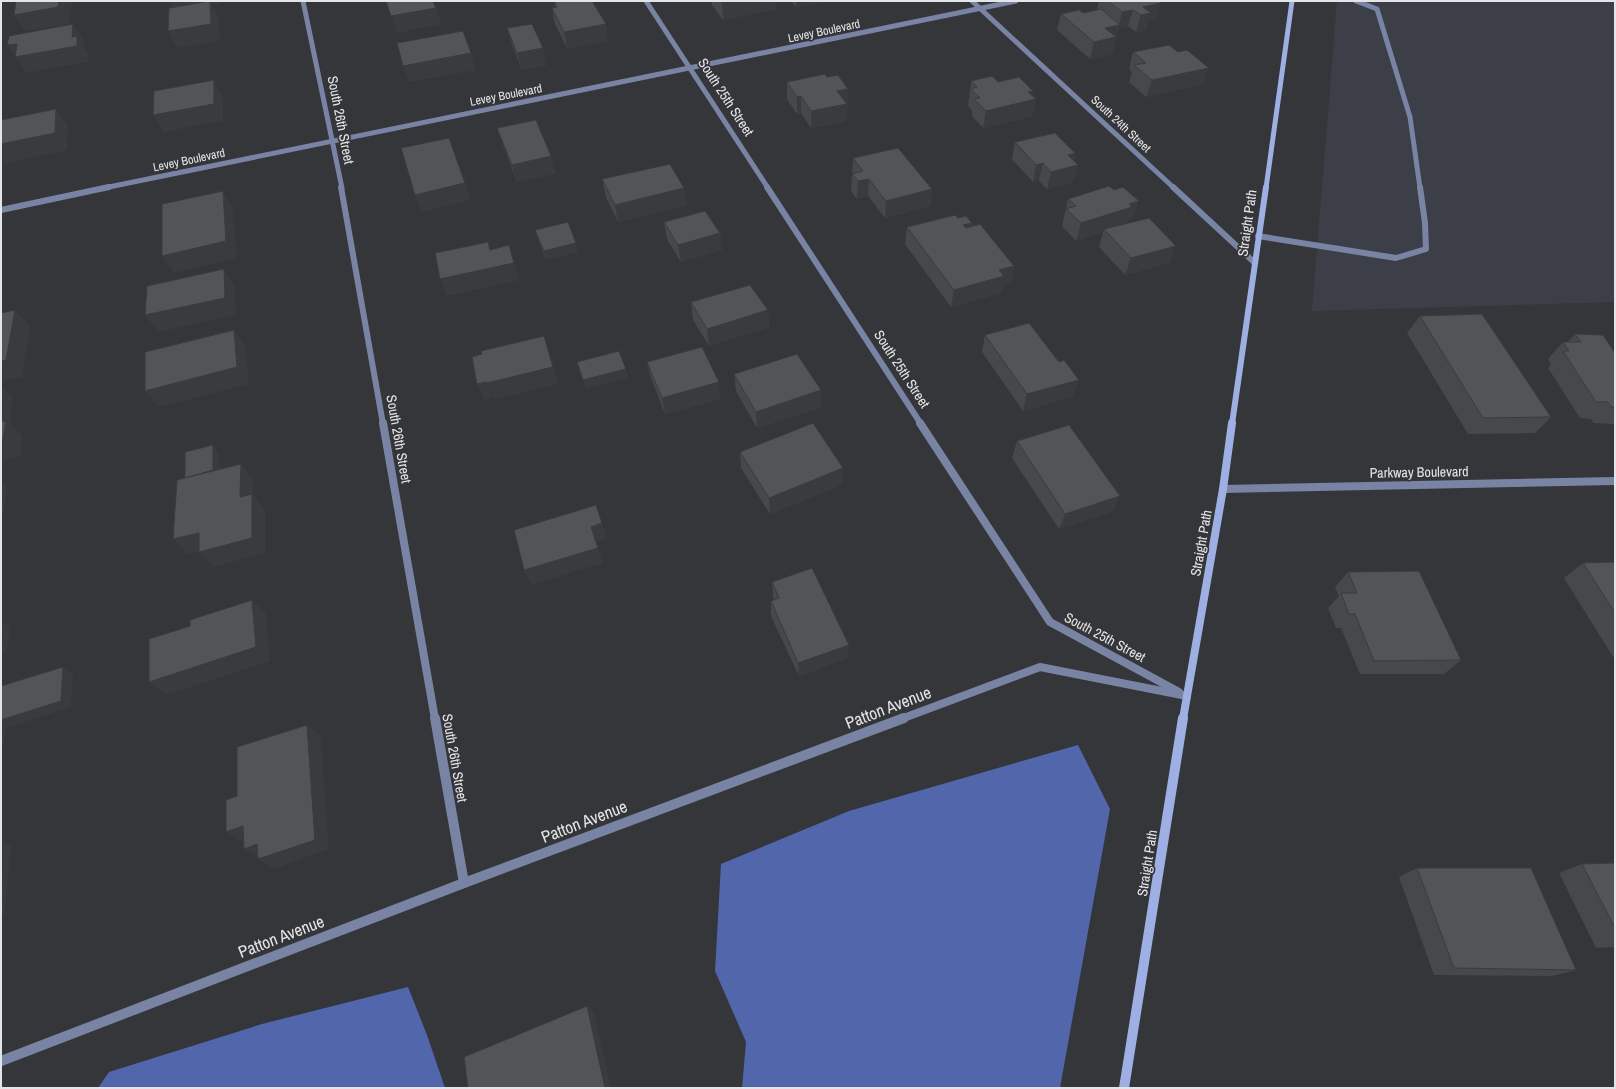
<svg xmlns="http://www.w3.org/2000/svg" width="1616" height="1089" font-family="'Archivo Narrow',sans-serif">
  <style>
    .built { fill: #3c3f48 }
    .forest { fill: #5166ab }
    .lines { fill: none; stroke-linecap: round; stroke-linejoin: round }
    .service-far1 { stroke: #7984a5; stroke-width: 5 }
    .service { stroke: #7984a5; stroke-width: 6 }
    .minor-far3 { stroke: #7984a5; stroke-width: 5 }
    .minor-far2 { stroke: #7984a5; stroke-width: 6 }
    .minor-far1 { stroke: #7984a5; stroke-width: 8 }
    .minor { stroke: #7984a5; stroke-width: 10 }
    .secondary-far3 { stroke: #9eb0e3; stroke-width: 5 }
    .secondary-far2 { stroke: #9eb0e3; stroke-width: 6 }
    .secondary-far1 { stroke: #9eb0e3; stroke-width: 8 }
    .secondary { stroke: #9eb0e3; stroke-width: 10 }
    .wall { fill: #47484c }
    .shaded-wall { fill: #3a3b3e }
    .building { fill: #535458; stroke: #3a3b3e }
    .labels { text-anchor: middle; dominant-baseline: central; stroke-width: 3.5; stroke-linejoin: round; paint-order: stroke }
    .far-street-label { font-size: 12px; fill: #e4e5e7; stroke: #35363a }
    .street-label { font-size: 14px; fill: #e4e5e7; stroke: #35363a }
    .near-street-label { font-size: 17px; fill: #e4e5e7; stroke: #35363a }
  </style>
  <rect width="100%" height="100%" fill="#35363a"/>
  <path class="built" d="M1337 1H1615V302L1312 311Z"/>
  <g class="forest">
    <path d="M1078 745 1110 809 1060 1088H742L746 1042 715 971 721 864 849 811Z"/>
    <path d="M408 987 427 1035 445 1088H98L109 1072 262 1024Z"/>
  </g>
  <g class="lines">
    <path class="service-far1" d="M1356 1 1377 9 1410 117 1420 188"/>
    <path class="service" d="M1258 236 1396 258 1426 249 1425 223 1420 187"/>
    <g class="minor-far3">
      <path d="M303 1 342 188"/>
      <path d="M646 1 768 188"/>
      <path d="M972 1 1174 188"/>
      <path d="M104 188 1016 1"/>
    </g>
    <g class="minor-far2">
      <path d="M341 187 383 424"/>
      <path d="M767 187 921 424"/>
      <path d="M1173 187 1255 263"/>
      <path d="M1 210 109 187"/>
    </g>
    <g class="minor-far1">
      <path d="M383 423 435 719"/>
      <path d="M920 423 1050 622 1179 692"/>
      <path d="M1223 489 1615 481"/>
      <path d="M901 719 1040 667 1187 696"/>
    </g>
    <g class="minor">
      <path d="M435 718 464 883"/>
      <path d="M1 1061 464 883 904 718"/>
    </g>
    <path class="secondary-far3" d="M1266 188 1292 1"/>
    <path class="secondary-far2" d="M1232 424 1266 187"/>
    <path class="secondary-far1" d="M1183 719 1223 489 1232 423"/>
    <path class="secondary" d="M1124 1088 1183 718"/>
  </g>
  <g class="wall">
    <path d="M554 1 608 41 567 48 555 24 552 8 555 7Z"/>
    <path d="M712 1H776V9L723 20 712 5Z"/>
    <path d="M791 1H830L796 7Z"/>
    <path d="M1099 1H1158L1156 20 1148 21 1146 30 1136 32 1128 26 1119 28 1112 54 1090 59 1057 30 1061 14 1083 13 1097 10Z"/>
    <path d="M507 28 547 65 522 70 512 44Z"/>
    <path d="M1133 52 1203 84 1146 97 1129 82 1132 72 1129 69Z"/>
    <path d="M971 81 998 82 1033 91 1032 95 1036 99 1032 116 983 128 972 116V110L968 106Z"/>
    <path d="M787 82 848 106H847L846 121 811 128 801 113 797 114 787 99Z"/>
    <path d="M497 128 556 173 517 182 503 145Z"/>
    <path d="M1015 142 1075 153 1074 160 1078 165 1073 182 1047 189 1039 181 1033 182 1012 159Z"/>
    <path d="M853 158 932 189 930 206 885 218 868 196 857 199 851 191Z"/>
    <path d="M602 179 684 188 687 205 618 222 606 197Z"/>
    <path d="M1068 199 1133 218 1127 220 1126 224 1169 263 1125 275 1099 247 1103 232 1076 241 1062 226Z"/>
    <path d="M958 218 972 223 971 227 1014 266 1011 283 1003 285 1001 293 951 307 905 244 907 227Z"/>
    <path d="M664 222 720 233 722 250 681 262 667 239Z"/>
    <path d="M535 230 578 252 546 259 538 239Z"/>
    <path d="M691 302 768 310 769 327 709 346 693 320Z"/>
    <path d="M1420 316 1551 417 1535 433 1468 434 1407 333Z"/>
    <path d="M1575 334 1615 353V424L1594 423 1591 419 1580 418 1548 368 1551 364 1548 359 1563 342H1568Z"/>
    <path d="M985 335 1073 396 1023 411 982 352Z"/>
    <path d="M647 362 720 399 665 414 651 378Z"/>
    <path d="M734 374 821 390V407L757 428 736 391Z"/>
    <path d="M1017 441 1113 511 1059 529 1012 458Z"/>
    <path d="M740 452 843 484 770 514 741 468Z"/>
    <path d="M1615 562V660L1564 578 1583 563Z"/>
    <path d="M1348 572 1461 660 1444 674H1360L1341 628H1336L1328 608 1339 596 1335 587Z"/>
    <path d="M772 582 848 658 799 676 771 616V601L774 600 773 596Z"/>
    <path d="M1615 863V947L1596 948 1559 873 1582 864Z"/>
    <path d="M1417 868 1576 970 1552 976 1434 975 1399 877Z"/>
  </g>
  <g class="shaded-wall">
    <path d="M59 1H72L69 24 25 31 14 15Z"/>
    <path d="M169 1H219L220 4 212 5 219 18 220 41 177 48 168 31 175 12Z"/>
    <path d="M735 1H776V9L723 20 722 3Z"/>
    <path d="M796 1H830L796 7Z"/>
    <path d="M1161 3 1156 20 1148 21 1146 30 1136 32 1143 7Z"/>
    <path d="M436 8 441 24 397 33 391 16Z"/>
    <path d="M1133 10 1128 26 1119 28 1112 54 1090 59 1094 42 1105 28 1119 25 1122 12Z"/>
    <path d="M73 24 84 41 83 45 88 53V62L27 73 15 57H16L7 45 72 37Z"/>
    <path d="M606 24 608 41 567 48 564 32Z"/>
    <path d="M543 48 547 65 522 70 517 53Z"/>
    <path d="M471 53 476 70 409 82 403 66Z"/>
    <path d="M1209 68 1203 84 1146 97 1152 80Z"/>
    <path d="M214 80 223 97V121L163 132 153 115Z"/>
    <path d="M848 89V106H847L846 121 811 128V111L837 91Z"/>
    <path d="M1033 91 1031 100 1036 99 1032 116 983 128 986 111 1028 92Z"/>
    <path d="M801 96V113L797 114V97Z"/>
    <path d="M56 109 68 126 67 150 4 164 1 160V144Z"/>
    <path d="M1075 153 1072 166 1078 165 1073 182 1047 189 1051 172 1068 155Z"/>
    <path d="M551 156 556 173 517 182 512 165Z"/>
    <path d="M1043 163 1039 181 1033 182 1036 165Z"/>
    <path d="M869 179 868 196 857 199 858 181Z"/>
    <path d="M465 183 471 200 422 212 415 195Z"/>
    <path d="M684 188 687 205 618 222 615 205Z"/>
    <path d="M932 189 930 206 885 218 886 201Z"/>
    <path d="M223 191 233 208 237 258 174 273 162 256Z"/>
    <path d="M1139 201 1133 218 1127 220 1126 224 1104 229 1103 232 1076 241 1081 223 1129 204Z"/>
    <path d="M972 223 969 240 963 225Z"/>
    <path d="M720 233 722 250 681 262 678 245Z"/>
    <path d="M488 242 494 259 509 245 520 280 447 296 440 279 490 250Z"/>
    <path d="M576 243 578 252 546 259 544 251Z"/>
    <path d="M1176 246 1169 263 1125 275 1131 258Z"/>
    <path d="M1014 266 1011 283 1003 285 1001 293 951 307 954 290 999 270Z"/>
    <path d="M224 269 235 287 236 315 158 332 145 315Z"/>
    <path d="M15 310 31 327 22 377 1 381V361Z"/>
    <path d="M768 310 769 327 709 346 707 329Z"/>
    <path d="M234 330 246 347 249 384 159 407 145 391Z"/>
    <path d="M544 336 558 384 494 400 487 383Z"/>
    <path d="M626 369 628 378 586 389 583 380Z"/>
    <path d="M1079 380 1073 396 1023 411 1027 394Z"/>
    <path d="M486 382 493 398 484 400 477 384Z"/>
    <path d="M719 382 720 399 665 414 662 398Z"/>
    <path d="M1 386 13 398 10 424 23 437 21 456 1 461Z"/>
    <path d="M821 390V407L757 428 756 412Z"/>
    <path d="M213 445 219 453 220 479 192 486Z"/>
    <path d="M241 464 254 480 253 495 265 510V553L213 567 199 552 240 497Z"/>
    <path d="M843 468V484L770 514 769 498Z"/>
    <path d="M1 481 7 487 1 526Z"/>
    <path d="M1120 496 1113 511 1059 529 1065 514Z"/>
    <path d="M602 523 607 539 596 542 603 563 531 585 524 570 591 527Z"/>
    <path d="M199 533 213 548 188 554 173 539Z"/>
    <path d="M252 600 266 614 270 661 166 695 149 682Z"/>
    <path d="M1 621 10 627 7 652 1 654Z"/>
    <path d="M849 645 848 658 799 676 798 663Z"/>
    <path d="M63 667 73 674 71 707 6 728 1 725V720Z"/>
    <path d="M307 725 321 737 329 849 274 869 258 859Z"/>
    <path d="M1 726 7 729 2 750H1Z"/>
    <path d="M243 826V842L226 832Z"/>
    <path d="M1 842 11 846 4 917 1 918Z"/>
    <path d="M257 844 260 858 244 849Z"/>
    <path d="M587 1006 594 1012 611 1088H605Z"/>
  </g>
  <g class="building">
    <path d="M16 1H59L58 7 14 15Z"/>
    <path d="M210 1 211 24 168 31 169 8Z"/>
    <path d="M386 1H433L436 8 391 16Z"/>
    <path d="M554 1H592L606 24 564 32 552 8 557 7Z"/>
    <path d="M720 1H735L722 3Z"/>
    <path d="M1108 1H1158L1161 3 1143 7 1151 13 1141 15 1133 10 1122 12Z"/>
    <path d="M1101 9 1120 25 1105 28 1116 37 1094 42 1061 14 1079 10 1083 13Z"/>
    <path d="M73 24 72 37 77 36V46L15 57 17 44 7 45 9 36Z"/>
    <path d="M532 24 543 48 517 53 507 28Z"/>
    <path d="M463 31 471 53 403 66 397 43Z"/>
    <path d="M1169 45 1178 52 1187 50 1209 68 1152 80 1134 65 1146 63 1133 52Z"/>
    <path d="M825 74 827 77 838 75 848 89 837 91 847 104 811 111 801 96 797 97 787 82Z"/>
    <path d="M992 76 998 82 1019 77 1033 91 1028 92 1036 99 986 111 974 99 980 98 971 89 977 87 971 81Z"/>
    <path d="M214 80V104L153 115 154 91Z"/>
    <path d="M56 109 55 133 1 144V120Z"/>
    <path d="M536 120 551 156 512 165 497 128Z"/>
    <path d="M1055 133 1075 153 1068 155 1078 165 1051 172 1043 163 1036 165 1015 142Z"/>
    <path d="M449 138 465 183 415 195 401 148Z"/>
    <path d="M898 148 932 189 886 201 869 179 858 181 852 174 863 171 853 158Z"/>
    <path d="M670 164 684 188 615 205 602 179Z"/>
    <path d="M1109 186 1114 190 1123 187 1139 201 1129 204 1132 207 1081 223 1066 209 1076 206 1068 199Z"/>
    <path d="M223 191 226 241 162 256V204Z"/>
    <path d="M705 211 720 233 678 245 664 222Z"/>
    <path d="M955 215 958 218 966 216 972 223 963 225 966 228 980 224 1014 266 999 270 1004 276 954 290 907 227Z"/>
    <path d="M1149 218 1176 246 1131 258 1104 229Z"/>
    <path d="M568 222 576 243 544 251 535 230Z"/>
    <path d="M488 242 490 250 509 245 514 263 440 279 435 253Z"/>
    <path d="M224 269 225 298 145 315 147 286Z"/>
    <path d="M750 285 768 310 707 329 691 302Z"/>
    <path d="M15 310 6 360 1 361V313Z"/>
    <path d="M1482 314 1551 417 1483 418 1420 316Z"/>
    <path d="M1029 323 1059 362 1064 360 1079 380 1027 394 985 335Z"/>
    <path d="M234 330 237 367 145 391V352Z"/>
    <path d="M1575 334 1603 335 1615 353V407H1611L1608 402H1596L1563 351H1569L1563 342H1581Z"/>
    <path d="M544 336 553 367 487 383 486 382 477 384 472 357 482 354 481 351Z"/>
    <path d="M702 347 719 382 662 398 647 362Z"/>
    <path d="M619 351 626 369 583 380 577 362Z"/>
    <path d="M797 354 821 390 756 412 734 374Z"/>
    <path d="M6 421 3 439 1 440V422Z"/>
    <path d="M813 423 843 468 769 498 740 452Z"/>
    <path d="M1069 425 1120 496 1065 514 1017 441Z"/>
    <path d="M213 445V470L185 478V452Z"/>
    <path d="M241 464 240 497 252 494V538L199 552V533L173 539 177 480Z"/>
    <path d="M596 505 602 523 591 527 598 548 524 570 514 530Z"/>
    <path d="M1615 562V613L1583 563Z"/>
    <path d="M812 568 849 645 798 663 771 601 779 598 772 582Z"/>
    <path d="M1419 571 1461 660 1374 661 1355 614H1349L1341 593H1357L1348 572Z"/>
    <path d="M252 600 256 647 149 682V639L190 626V620Z"/>
    <path d="M63 667 61 701 1 720V686Z"/>
    <path d="M307 725 315 840 258 859 257 844 244 849 243 826 226 832V800L237 796V747Z"/>
    <path d="M1615 863V928L1582 864Z"/>
    <path d="M1417 868H1531L1576 970 1454 968Z"/>
    <path d="M587 1006 605 1088H468L464 1057Z"/>
  </g>
  <g class="labels">
    <g class="far-street-label">
      <text transform="translate(824 31) rotate(-12)">Levey Boulevard</text>
      <text transform="translate(506 95) rotate(-11)">Levey Boulevard</text>
      <text transform="translate(1121 124) rotate(43)">South 24th Street</text>
      <text transform="translate(189 160) rotate(-12)">Levey Boulevard</text>
    </g>
    <g class="street-label">
      <text transform="translate(726 97) rotate(57)">South 25th Street</text>
      <text transform="translate(341 120) rotate(79)">South 26th Street</text>
      <text transform="translate(1247 223) rotate(-82)">Straight Path</text>
      <text transform="translate(902 369) rotate(57)">South 25th Street</text>
      <text transform="translate(399 439) rotate(80)">South 26th Street</text>
      <text transform="translate(1419 472) rotate(-1)">Parkway Boulevard</text>
      <text transform="translate(1201 543) rotate(-80)">Straight Path</text>
      <text transform="translate(1105 637) rotate(28)">South 25th Street</text>
      <text transform="translate(455 758) rotate(80)">South 26th Street</text>
      <text transform="translate(1147 863) rotate(-81)">Straight Path</text>
    </g>
    <g class="near-street-label">
      <text transform="translate(888 707) rotate(-21)">Patton Avenue</text>
      <text transform="translate(584 821) rotate(-21)">Patton Avenue</text>
      <text transform="translate(281 936) rotate(-21)">Patton Avenue</text>
    </g>
  </g>
  <rect width="1616" height="1089" fill="none" stroke="#e4e5e7" stroke-width="4"/>
</svg>
